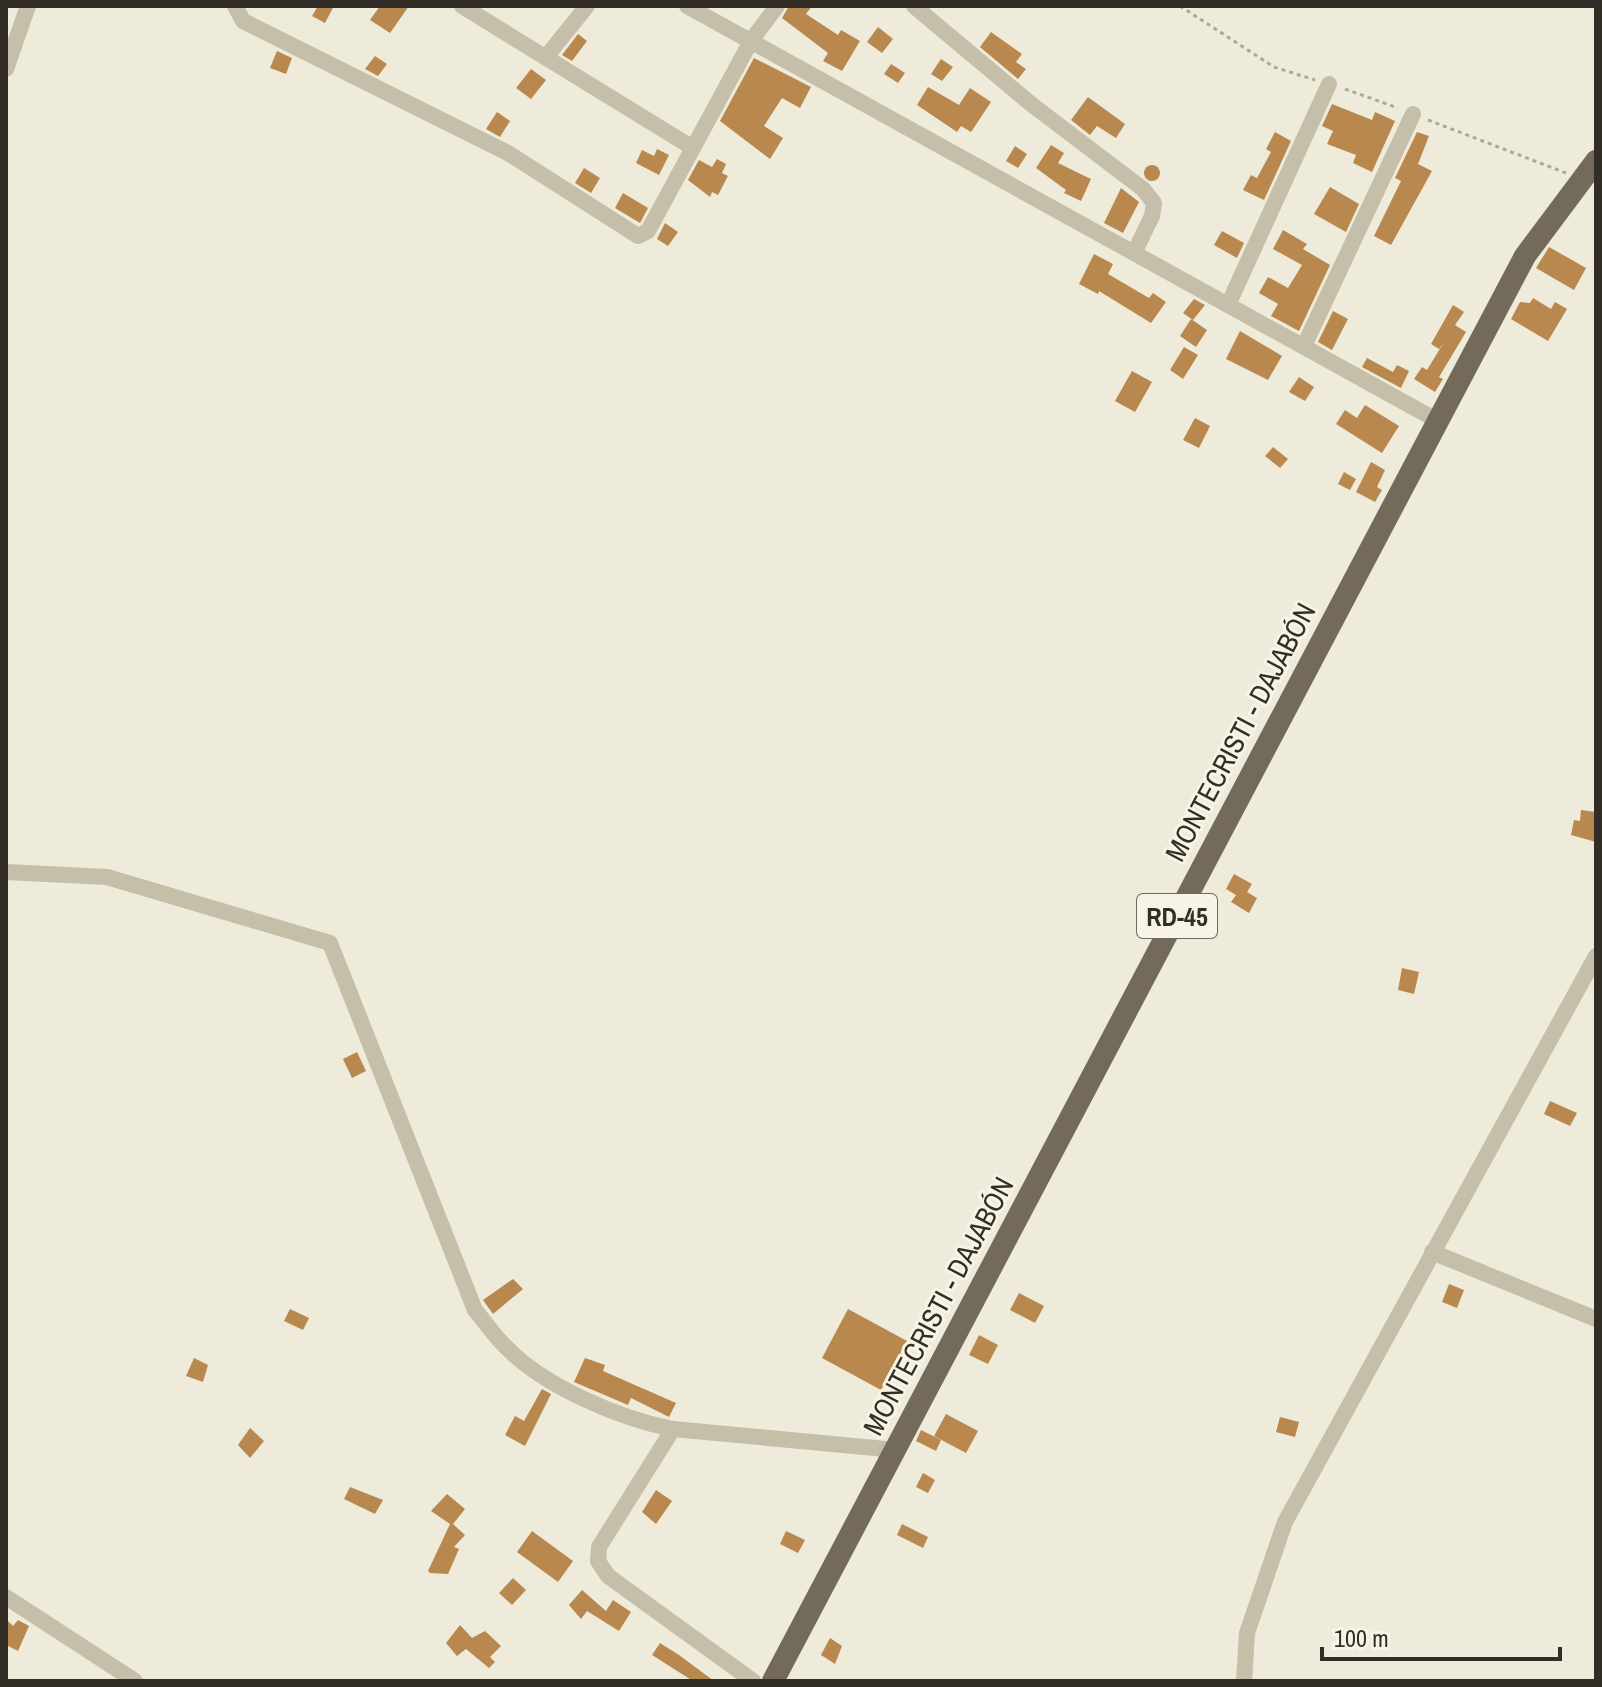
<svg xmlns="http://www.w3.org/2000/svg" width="1602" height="1687" font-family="'Archivo Narrow',sans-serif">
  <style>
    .building { fill: #b8884f }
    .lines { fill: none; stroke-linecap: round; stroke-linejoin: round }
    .path { stroke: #b0a892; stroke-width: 3; stroke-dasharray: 4 4; stroke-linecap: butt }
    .minor { stroke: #c5bea8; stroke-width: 16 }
    .primary { stroke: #736a5a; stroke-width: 22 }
    .labels { text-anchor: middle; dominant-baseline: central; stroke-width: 6; stroke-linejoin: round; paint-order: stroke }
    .shield { fill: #f7f4e6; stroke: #6d6960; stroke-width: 2 }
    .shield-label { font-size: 26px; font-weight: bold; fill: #322e27 }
    .street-label { font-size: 28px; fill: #322e27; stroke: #f7f4e6 }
  </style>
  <rect width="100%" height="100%" fill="#eeebda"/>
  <g class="building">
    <path d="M318 6H334L325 23 312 16Z"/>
    <path d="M380 6H409L390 33 370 20Z"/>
    <path d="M789 6H812L806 14 838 35 841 30 860 41 842 71 823 61 828 53 782 18Z"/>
    <path d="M878 27 893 39 882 53 867 42Z"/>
    <path d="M991 32 1022 54 1016 62 1026 69 1018 79 980 47Z"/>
    <path d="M578 34 587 41 572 61 562 55Z"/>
    <path d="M277 51 292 58 286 74 270 68Z"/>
    <path d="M375 56 387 64 378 76 365 69Z"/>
    <path d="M754 58 811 87 800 108 782 98 764 126 783 138 770 159 720 121Z"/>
    <path d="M941 59 953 67 942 81 931 74Z"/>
    <path d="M891 64 905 73 898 83 884 74Z"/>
    <path d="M531 69 546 80 531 99 516 88Z"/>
    <path d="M928 87 959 105 970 88 991 102 971 132 961 126 957 132 917 105Z"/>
    <path d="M1088 97 1125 124 1116 138 1097 126 1090 135 1071 120Z"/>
    <path d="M1332 104 1372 120 1375 112 1395 121 1372 172 1353 163 1356 155 1327 144 1333 131 1322 126Z"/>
    <path d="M497 112 510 121 500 137 486 129Z"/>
    <path d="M1275 132 1291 141 1264 200 1243 190 1251 175 1257 178 1271 152 1266 149Z"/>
    <path d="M1417 132 1429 136 1418 164 1432 171 1391 245 1374 236 1401 181 1395 178Z"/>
    <path d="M1051 145 1064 153 1058 163 1091 179 1081 201 1064 193 1066 190 1036 168Z"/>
    <path d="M1015 146 1027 154 1018 168 1006 161Z"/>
    <path d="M657 149 669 155 659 175 636 163 642 150 654 156Z"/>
    <path d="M717 159 726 164 722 173 728 176 718 195 712 192 710 197 688 180 699 160 712 167Z"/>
    <circle cx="1152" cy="173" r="8"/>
    <path d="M584 168 600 178 591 193 575 183Z"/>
    <path d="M1330 187 1359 204 1346 232 1314 214Z"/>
    <path d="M1121 188 1139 202 1123 233 1104 223Z"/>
    <path d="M623 193 648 208 640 223 615 208Z"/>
    <path d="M665 223 678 232 668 246 657 239Z"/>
    <path d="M1283 230 1307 244 1303 249 1330 265 1299 331 1271 316 1278 304 1259 293 1268 277 1288 288 1302 265 1273 249Z"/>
    <path d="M1222 231 1244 243 1237 258 1214 245Z"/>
    <path d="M1549 247 1586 268 1574 290 1536 268Z"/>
    <path d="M1094 254 1113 264 1108 274 1149 298 1153 293 1166 302 1151 323 1099 291 1098 294 1079 284Z"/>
    <path d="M1533 298 1551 309 1555 302 1567 309 1548 341 1511 319 1520 302 1530 303Z"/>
    <path d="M1194 299 1205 305 1193 320 1183 313Z"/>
    <path d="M1453 305 1464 312 1455 325 1466 332 1439 377 1443 379 1435 392 1414 379 1422 367 1427 370 1444 342 1439 349 1431 344Z"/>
    <path d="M1333 311 1348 319 1332 350 1318 342Z"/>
    <path d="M1191 319 1207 330 1196 347 1180 336Z"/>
    <path d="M1240 331 1282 356 1268 380 1226 359Z"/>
    <path d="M1184 347 1198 355 1183 379 1170 370Z"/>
    <path d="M1367 358 1393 372 1397 365 1409 371 1401 388 1362 367Z"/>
    <path d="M1132 371 1152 382 1135 412 1115 401Z"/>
    <path d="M1299 377 1314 387 1305 401 1289 392Z"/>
    <path d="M1365 405 1399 426 1382 453 1336 424 1345 410 1357 418Z"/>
    <path d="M1195 418 1210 426 1199 448 1183 440Z"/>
    <path d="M1273 447 1288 459 1280 468 1265 456Z"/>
    <path d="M1371 462 1385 470 1377 487 1382 490 1375 502 1356 492Z"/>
    <path d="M1344 472 1356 479 1350 490 1338 484Z"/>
    <path d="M1581 810 1596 812V842L1571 835 1574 820 1580 821Z"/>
    <path d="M1234 874 1252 884 1247 892 1257 898 1249 913 1231 902 1236 895 1226 889Z"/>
    <path d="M1402 968 1419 972 1414 994 1398 990Z"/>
    <path d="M357 1052 366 1071 352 1078 343 1059Z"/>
    <path d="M1550 1101 1577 1113 1570 1126 1544 1114Z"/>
    <path d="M513 1279 523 1289 493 1314 483 1300Z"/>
    <path d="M1449 1284 1464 1290 1457 1308 1442 1302Z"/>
    <path d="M1019 1293 1044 1306 1035 1323 1010 1310Z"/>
    <path d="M290 1309 309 1318 303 1330 284 1321Z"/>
    <path d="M848 1309 907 1341 881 1390 822 1358Z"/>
    <path d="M979 1335 998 1345 988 1364 969 1355Z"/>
    <path d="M194 1358 208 1365 203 1382 186 1376Z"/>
    <path d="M585 1358 605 1365 603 1371 676 1403 669 1417 631 1398 628 1405 574 1382Z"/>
    <path d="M542 1389 551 1394 525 1446 505 1435 515 1416 524 1421Z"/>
    <path d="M946 1414 978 1431 966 1453 934 1436Z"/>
    <path d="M1280 1417 1299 1422 1295 1437 1276 1432Z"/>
    <path d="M250 1428 264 1441 250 1458 238 1445Z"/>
    <path d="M921 1430 941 1440 936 1451 916 1441Z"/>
    <path d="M923 1473 935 1480 928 1493 916 1487Z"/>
    <path d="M350 1487 383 1500 375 1514 344 1499Z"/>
    <path d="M656 1490 672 1501 656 1524 642 1512Z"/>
    <path d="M447 1494 465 1509 453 1524 465 1535 454 1547 459 1549 448 1574 430 1573 428 1571 450 1524 431 1511Z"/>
    <path d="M902 1524 928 1537 923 1548 897 1535Z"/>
    <path d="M532 1531 573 1561 558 1582 517 1552Z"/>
    <path d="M786 1531 805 1540 798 1553 780 1544Z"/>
    <path d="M513 1578 526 1590 512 1605 499 1593Z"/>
    <path d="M582 1590 606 1611 613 1600 631 1612 619 1631 587 1611 581 1619 569 1605Z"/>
    <path d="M6 1619 13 1626 18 1620 29 1626 18 1651 6 1645Z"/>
    <path d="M460 1625 472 1638 485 1631 501 1646 490 1657 495 1662 489 1668 466 1649 457 1656 446 1643Z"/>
    <path d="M830 1638 842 1646 835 1664 821 1655Z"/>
    <path d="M660 1643 679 1655 714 1681H693L652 1655Z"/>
  </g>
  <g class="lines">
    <g class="path">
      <path d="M1180 6 1274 67 1315 80"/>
      <path d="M1345 89 1398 108"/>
      <path d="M1428 120 1566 173"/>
    </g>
    <g class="minor">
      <path d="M235 6 243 21 508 153 638 236 648 231 751 41 777 6"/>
      <path d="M462 6 693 148"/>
      <path d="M687 6 1438 421"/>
      <path d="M914 6 1031 104 1143 189 1154 203 1152 216 1134 253"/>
      <path d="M546 57 587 6"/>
      <path d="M6 69 28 6"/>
      <path d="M1228 305 1329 84"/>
      <path d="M1304 346 1413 114"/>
      <path d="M6 872 107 877 330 943 475 1310C486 1323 495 1337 507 1348 545 1387 621 1419 673 1429L896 1450"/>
      <path d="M1432 1252 1596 1319"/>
      <path d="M673 1429 599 1547 598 1561 608 1576 753 1681"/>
      <path d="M6 1597 135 1681"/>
      <path d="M1244 1681 1247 1633 1285 1522 1596 956"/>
    </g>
    <path class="primary" d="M773 1681 1525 256 1596 161"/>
  </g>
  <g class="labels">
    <rect class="shield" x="1137" y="894" width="80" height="44" rx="6"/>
    <g class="shield-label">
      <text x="1177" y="916">RD-45</text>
    </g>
    <g class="street-label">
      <text transform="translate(1240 732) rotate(-62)">MONTECRISTI - DAJABÓN</text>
      <text transform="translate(938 1306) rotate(-62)">MONTECRISTI - DAJABÓN</text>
    </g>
  </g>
  <rect width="1602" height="1687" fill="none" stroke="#322e27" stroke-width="16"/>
  <path d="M1322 1647v12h238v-12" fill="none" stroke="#322e27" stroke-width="4"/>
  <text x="1334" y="1647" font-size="24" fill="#322e27" stroke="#f7f4e6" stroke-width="6" paint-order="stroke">100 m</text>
</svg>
